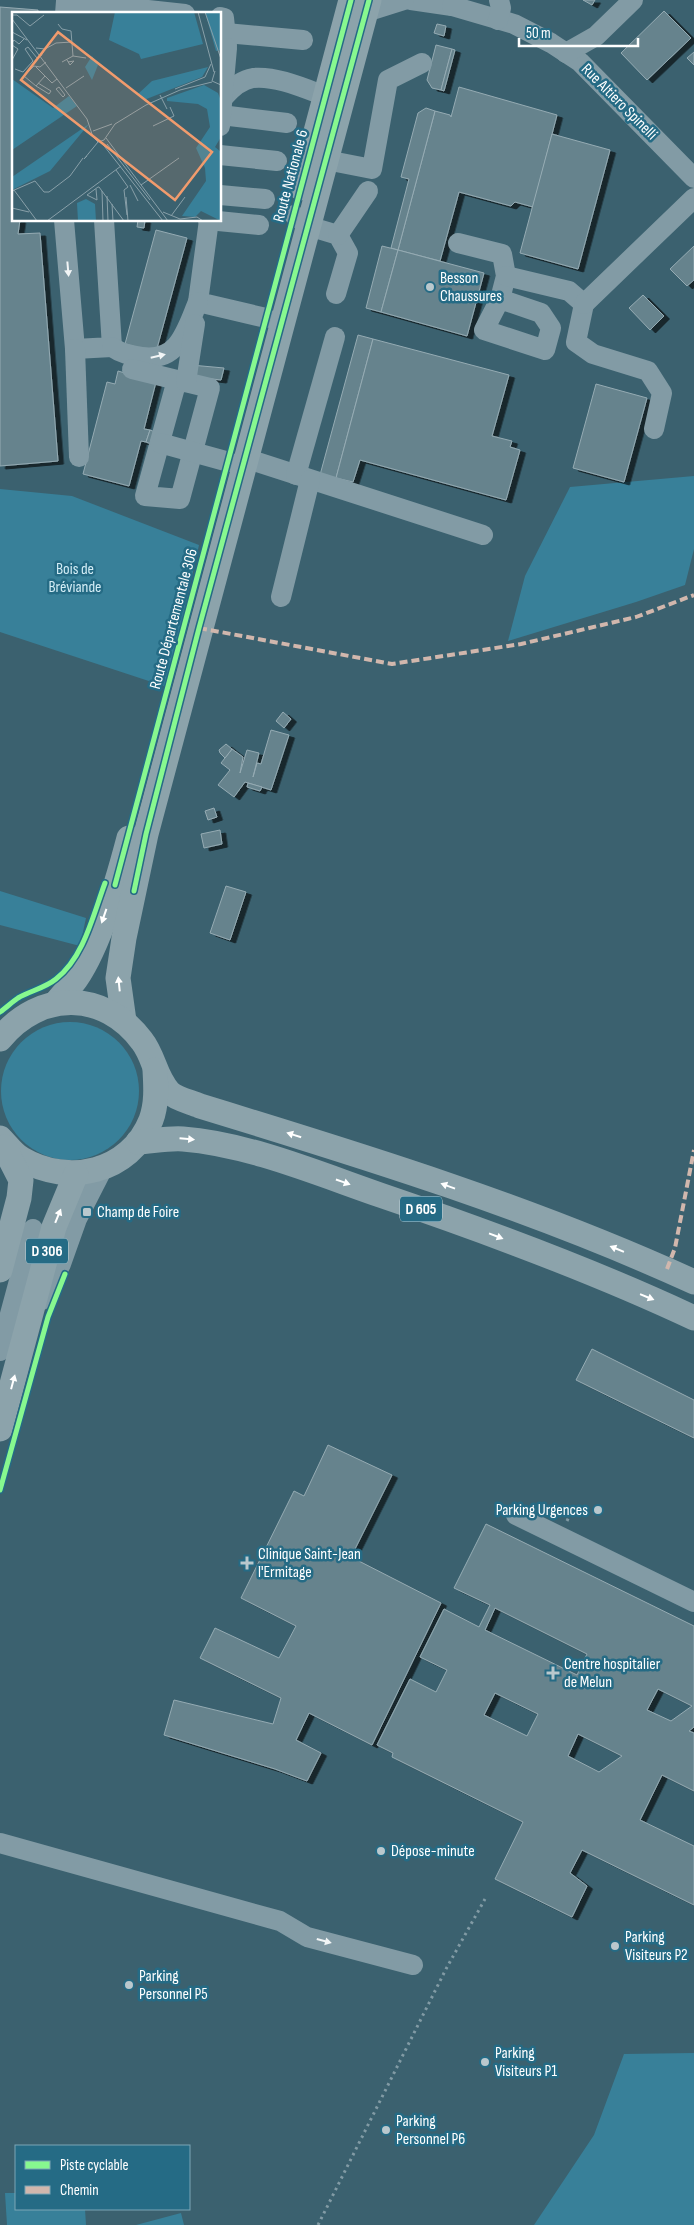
<svg xmlns="http://www.w3.org/2000/svg" width="694" height="2225" font-family="'Sofia Sans Condensed',sans-serif">
  <style>
    .green { fill: #388099 }
    .building { fill: #66838d; stroke: #95abb3; fill-rule: evenodd; filter: url(#shadow) }
    .lines { fill: none; stroke-linecap: round; stroke-linejoin: round }
    .path { stroke: #829ba5; stroke-width: 3; stroke-dasharray: 2.5 4; stroke-linecap: butt }
    .minor { stroke: #829ba5; stroke-width: 20 }
    .major { stroke: #8ca3ab; stroke-width: 25 }
    .quiet { stroke: #d1b7ad; stroke-width: 4; stroke-dasharray: 8 4; stroke-linecap: butt }
    .cycleway-casing { stroke: #256b85; stroke-width: 8 }
    .cycleway { stroke: #87f88f; stroke-width: 5 }
    .oneway { fill: #f2f5f6 }
    .oneway2 { fill: #fff }
    .poi-dot { fill: #bac8cd; stroke: #256b85; stroke-width: 2 }
    .labels { text-anchor: middle; dominant-baseline: central; stroke-width: 5; stroke-linejoin: round; paint-order: stroke }
    .shield { fill: #256b85; stroke: #bed3da; stroke-width: 1 }
    .shield-label { font-size: 15px; font-weight: bold; fill: #fff }
    .street-label { font-size: 16px; fill: #fff; stroke: #256b85 }
    .poi-label { font-size: 16px; fill: #fff; stroke: #256b85; text-anchor: start }
    .park-label { font-size: 16px; fill: #d3edf6; stroke: #256b85 }
    .inset-road { fill: none; stroke: #89a0a9; stroke-width: 1 }
    .view { fill: #f19b6d; fill-opacity: 0.15; stroke: #f19b6d; stroke-width: 2.5 }
    .inset-edge { fill: none; stroke: #fff; stroke-width: 2.5 }
  </style>
  <defs>
    <filter id="shadow"><feDropShadow dx="5.5" dy="3" stdDeviation="0" flood-color="#0009"/></filter>
  </defs>
  <rect width="100%" height="100%" fill="#3b616f"/>
  <g class="green">
    <path d="M694 476V549L685 585 636 602 508 641 525 576 570 487Z"/>
    <path d="M0 489 72 496 199 545 167 687 0 632Z"/>
    <path d="M0 891 86 918 80 946 0 925Z"/>
    <circle cx="70" cy="1091" r="69"/>
    <path d="M694 2053V2225H534L594 2135 624 2054Z"/>
    <path d="M5 2193H16V2209H85L86 2225H7Z"/>
    <path d="M181 2213 184 2225H136Z"/>
  </g>
  <g class="building">
    <path d="M583 0H595L592 5Z"/>
    <path d="M0 7 38 10V14H14V220H20L18 234 40 233 58 461 0 466Z"/>
    <path d="M664 11 691 38 647 80 621 53Z"/>
    <path d="M437 24 446 26 444 36 434 33Z"/>
    <path d="M436 45 452 49 441 90 432 88 427 80Z"/>
    <path d="M452 49 455 50 444 91 441 90Z"/>
    <path d="M694 52V65L687 58Z"/>
    <path d="M459 87 557 115 533 207 515 202 511 206 459 192 440 261 398 250 435 111 450 115 451 117Z"/>
    <path d="M426 108 435 111 398 250 391 248 409 179 401 177 418 113Z"/>
    <path d="M552 134 610 150 578 269 520 253Z"/>
    <path d="M138 220H145L144 228 137 227Z"/>
    <path d="M156 230 187 238 156 352 125 344Z"/>
    <path d="M382 246 398 250 381 312 366 308Z"/>
    <path d="M694 246V280L687 286 670 269Z"/>
    <path d="M398 250 484 273 467 336 381 312Z"/>
    <path d="M643 295 664 316 650 330 629 308Z"/>
    <path d="M358 335 373 339 336 478 320 475Z"/>
    <path d="M373 339 509 375 492 436 512 441 510 447 520 450 506 500 360 460 353 482 336 478Z"/>
    <path d="M191 365 224 368 221 380 204 378 186 386Z"/>
    <path d="M118 371 156 382 144 429 150 430 146 442 141 441 129 486 83 474 107 382 115 384Z"/>
    <path d="M596 384 647 398 624 482 573 468Z"/>
    <path d="M150 430 155 432 151 444 146 442Z"/>
    <path d="M283 712 291 719 284 728 276 721Z"/>
    <path d="M271 730 289 735 271 790 245 782 234 797 218 785 230 770 221 763 232 749 243 757 240 773 247 750 259 753 253 777 257 763 261 764Z"/>
    <path d="M226 744 232 749 225 758 220 753 219 750Z"/>
    <path d="M248 783 262 787 260 791 247 787Z"/>
    <path d="M214 808 217 817 208 820 205 811Z"/>
    <path d="M220 830 222 844 204 848 201 834Z"/>
    <path d="M226 886 246 892 230 940 210 933Z"/>
    <path d="M592 1349 694 1400V1438L576 1380Z"/>
    <path d="M328 1445 392 1475 351 1557 441 1603 372 1745 309 1713 296 1740 321 1753 307 1781 275 1769 164 1735 174 1700 273 1724 281 1698 200 1658 215 1628 279 1658 296 1626 241 1598 294 1491 304 1496Z"/>
    <path d="M486 1524 694 1626V1727L689 1731 694 1733V1791L662 1775 640 1820 694 1846V1905L582 1850 570 1873 587 1886 572 1917 495 1879 523 1822 392 1757 393 1753 377 1745 410 1679 436 1692 447 1670 420 1657 444 1609 479 1627 490 1605 454 1588ZM495 1608 587 1654 577 1675 485 1630ZM658 1689 692 1706 671 1721 647 1710ZM495 1693 538 1714 527 1736 484 1715ZM578 1734 622 1756 599 1772 568 1756Z"/>
  </g>
  <g class="lines">
    <g class="path">
      <path d="M567 1521 573 1508"/>
      <path d="M318 2225 446 1969 485 1899"/>
    </g>
    <g class="minor">
      <path d="M411 0 452 6 446 0"/>
      <path d="M452 6 514 24 551 43 580 62 694 178"/>
      <path d="M366 12 404 0"/>
      <path d="M65 14 66 1 185 14"/>
      <path d="M220 17 224 18 227 46"/>
      <path d="M498 20 501 8 499 0"/>
      <path d="M226 33 303 40"/>
      <path d="M566 53 596 36 633 0"/>
      <path d="M224 97C231 89 241 80 253 78 279 75 314 93 339 101"/>
      <path d="M221 115 287 123"/>
      <path d="M220 126 227 48"/>
      <path d="M220 155 277 161"/>
      <path d="M326 160 372 169 388 80 422 63"/>
      <path d="M220 195 265 199"/>
      <path d="M294 215 308 226 338 235 348 253 336 294"/>
      <path d="M64 220 75 349 112 347 104 220"/>
      <path d="M208 220 259 225"/>
      <path d="M209 220 198 302 266 318"/>
      <path d="M338 235 368 191"/>
      <path d="M458 243 502 254 506 276 500 299 484 330 545 350 551 328 541 313 500 299"/>
      <path d="M506 276 569 291 584 304 576 342 593 354 648 371 662 393 654 429"/>
      <path d="M584 304 694 198"/>
      <path d="M112 347C122 354 130 355 142 357 179 362 186 330 198 302"/>
      <path d="M75 349 79 457"/>
      <path d="M132 369 177 380"/>
      <path d="M177 380 210 388 180 499 145 496Z"/>
      <path d="M186 382 195 324"/>
      <path d="M160 443 229 462"/>
      <path d="M245 458 483 535"/>
      <path d="M296 475 335 337"/>
      <path d="M281 597 310 480"/>
      <path d="M42 1300 61 1264 77 1219 103 1168"/>
      <path d="M0 1351 33 1229"/>
      <path d="M516 1515 694 1602"/>
      <path d="M0 1843 280 1921 307 1937 413 1965"/>
    </g>
    <g class="major">
      <path d="M301 188 351 0"/>
      <path d="M56 1003C62 995 70 987 76 979 100 944 118 880 129 838"/>
      <path d="M124 1021 118 978 124 938 146 834 369 0"/>
      <path d="M0 1039C40 990 104 990 142 1041 154 1056 155 1077 169 1092 176 1099 191 1102 200 1106 367 1157 535 1209 694 1282"/>
      <path d="M0 1138C7 1145 14 1155 22 1159 68 1186 130 1173 151 1120 157 1104 156 1087 155 1070"/>
      <path d="M138 1142C153 1141 169 1138 183 1139 248 1144 319 1174 380 1195 486 1231 592 1270 694 1318"/>
      <path d="M0 1270 19 1198 21 1180 4 1147"/>
      <path d="M0 1429 54 1227 76 1174"/>
    </g>
    <g class="quiet">
      <path d="M199 628 392 664 521 644 636 617 694 595"/>
      <path d="M667 1269 675 1248 694 1150"/>
    </g>
    <g class="cycleway-casing">
      <g id="cycleway">
        <path d="M115 885 351 0"/>
        <path d="M134 891 146 834 199 628 369 0"/>
        <path d="M0 1012C6 1008 12 1002 18 998 30 991 45 988 56 979 84 957 93 915 105 883"/>
        <path d="M0 1490 48 1317 65 1274"/>
      </g>
    </g>
    <use href="#cycleway" class="cycleway"/>
  </g>
  <defs><path id="oneway-solid" d="M-6-.8H1V-3.2L6.5 0L1 3.2V.8H-6Z" transform="scale(1.25)"/></defs>
  <g class="oneway">
    <use href="#oneway-solid" transform="translate(68 269) rotate(85)"/>
    <use href="#oneway-solid" transform="translate(158 356) rotate(-13)"/>
    <use href="#oneway-solid" transform="translate(324 1941) rotate(15)"/>
  </g>
  <g class="oneway2">
    <use href="#oneway-solid" transform="translate(104 916) rotate(109)"/>
    <use href="#oneway-solid" transform="translate(119 984) rotate(-96)"/>
    <use href="#oneway-solid" transform="translate(294 1135) rotate(-163)"/>
    <use href="#oneway-solid" transform="translate(187 1139) rotate(5)"/>
    <use href="#oneway-solid" transform="translate(343 1182) rotate(19)"/>
    <use href="#oneway-solid" transform="translate(448 1186) rotate(-160)"/>
    <use href="#oneway-solid" transform="translate(58 1216) rotate(-68)"/>
    <use href="#oneway-solid" transform="translate(496 1236) rotate(21)"/>
    <use href="#oneway-solid" transform="translate(617 1249) rotate(-158)"/>
    <use href="#oneway-solid" transform="translate(647 1297) rotate(22)"/>
    <use href="#oneway-solid" transform="translate(13 1382) rotate(-75)"/>
  </g>
  <g class="poi-dot">
    <circle cx="430" cy="287" r="5"/>
    <rect x="82" y="1207" width="10" height="10" rx="2.5"/>
    <circle cx="598" cy="1510" r="5"/>
    <path d="M244.5 1555.5h5v5h5v5h-5v5h-5v-5h-5v-5h5z"/>
    <path d="M550.5 1665.5h5v5h5v5h-5v5h-5v-5h-5v-5h5z"/>
    <circle cx="381" cy="1851" r="5"/>
    <circle cx="615" cy="1946" r="5"/>
    <circle cx="129" cy="1985" r="5"/>
    <circle cx="485" cy="2062" r="5"/>
    <circle cx="386" cy="2130" r="5"/>
  </g>
  <g class="labels">
    <g class="shield">
      <rect x="400" y="1196.5" width="42" height="25" rx="4"/>
      <rect x="26" y="1238.5" width="42" height="25" rx="4"/>
    </g>
    <g class="shield-label">
      <text x="421" y="1209">D 605</text>
      <text x="47" y="1251">D 306</text>
    </g>
    <g class="street-label">
      <text transform="translate(619 102) rotate(45)">Rue Altiero Spinelli</text>
      <text transform="translate(291 176) rotate(-75)">Route Nationale 6</text>
      <text transform="translate(174 619) rotate(-75)">Route Départementale 306</text>
    </g>
    <g class="poi-label">
      <text x="440" y="278">Besson<tspan x="440" dy="18">Chaussures</tspan></text>
      <text x="97" y="1212">Champ de Foire</text>
      <text x="588" y="1510" text-anchor="end">Parking Urgences</text>
      <text x="258" y="1554">Clinique Saint-Jean<tspan x="258" dy="18">l'Ermitage</tspan></text>
      <text x="564" y="1664">Centre hospitalier<tspan x="564" dy="18">de Melun</tspan></text>
      <text x="391" y="1851">Dépose-minute</text>
      <text x="625" y="1937">Parking<tspan x="625" dy="18">Visiteurs P2</tspan></text>
      <text x="139" y="1976">Parking<tspan x="139" dy="18">Personnel P5</tspan></text>
      <text x="495" y="2053">Parking<tspan x="495" dy="18">Visiteurs P1</tspan></text>
      <text x="396" y="2121">Parking<tspan x="396" dy="18">Personnel P6</tspan></text>
    </g>
    <g class="park-label">
      <text x="75" y="569">Bois de<tspan x="75" dy="18">Bréviande</tspan></text>
    </g>
  </g>
  <g transform="translate(12 12)">
    <rect width="209" height="209" fill="#3b616f"/>
    <path d="M103 0H182L191 32 129 47 127 42 97 28ZM193 0H209V38L204 39ZM80 44 86 53 80 68 73 55ZM196 55 190 65 132 88 126 82 140 69ZM0 67 41 96 57 84 65 94 0 138ZM192 73 206 81 209 89V125L203 135 209 140V209L189 199 183 205 170 204 194 169 193 156 184 136 198 115 195 97 186 92 155 89V86ZM77 112 38 159 0 178V165ZM74 187 83 192 84 209H66L65 191Z" fill="#388099"/>
    <path class="inset-road" d="M186 0 202 60M193 0 209 47M0 3H5L18 14 32 3M0 7 75 107 81 125 86 130 92 128 103 112 134 93 168 78 200 70M46 12 50 17 59 19 61 44M0 20 15 28M0 31 2 28 7 32 12 27M0 33 6 37 0 48M24 36 33 37 29 44M33 37 44 31 60 30M55 48 58 53 62 49 56 50M21 49 13 37 16 35 25 46M50 50 61 44 74 46M24 55 40 71 45 67M3 57 11 60 21 49M203 59 200 69 209 73M33 64 24 74 12 64 22 54 28 55 34 50M24 74 37 82 39 79 26 71M47 75 53 83 51 85 44 77ZM54 76 72 64M163 77 193 65 199 52M148 83 155 97M141 114 162 104 158 95M81 119 100 112M94 126 156 209M89 130 151 209M95 132 138 188M75 144 72 147 86 130M104 158 116 175 112 178 115 203M118 173 126 189M129 173 167 146M84 177 85 188 75 183 86 175H87L112 209M2 178 25 209M0 179 23 169 32 180H37L58 164 71 146M90 179 91 209M95 184 96 209M114 185 116 209M100 192 101 209M0 196 17 200M151 200 168 207 185 205 191 209M159 204 173 185M35 209 109 154"/>
    <path class="view" d="M46 20 200 140 163 188 9 68Z"/>
    <rect width="209" height="209" class="inset-edge"/>
  </g>
  <rect x="15" y="2145" width="175" height="65" fill="#256b85" stroke="#7ca6b6"/>
  <rect x="25" y="2161" width="25" height="8" fill="#87f88f" stroke="#7ca6b6"/>
  <text x="60" y="2170" font-size="15" fill="#ffffff">Piste cyclable</text>
  <rect x="25" y="2186" width="25" height="8" fill="#d1b7ad" stroke="#7ca6b6"/>
  <text x="60" y="2195" font-size="15" fill="#ffffff">Chemin</text>
  <path d="M519 38v8h119v-8" fill="none" stroke="#ffffff" stroke-width="2.5"/>
  <text x="526" y="38" font-size="15" fill="#ffffff" stroke="#256b85" stroke-width="4" paint-order="stroke">50 m</text>
</svg>
